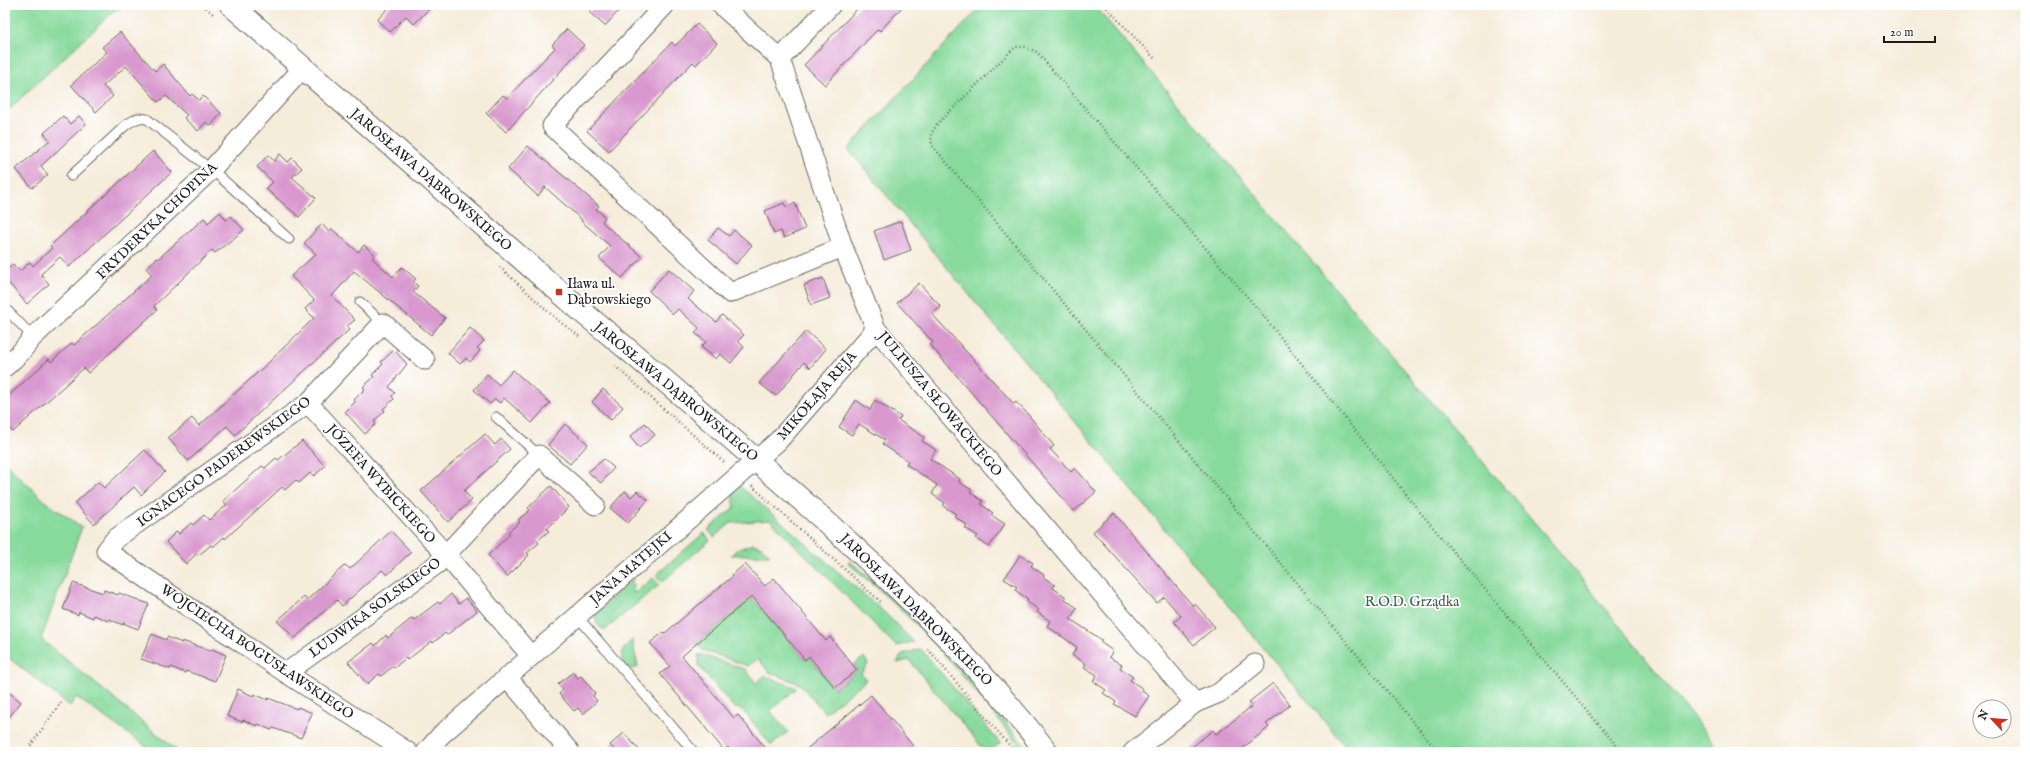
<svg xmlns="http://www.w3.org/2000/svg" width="2030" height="757" font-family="'IM FELL English',serif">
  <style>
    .green { fill: #87da9c; stroke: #527b5c }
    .building { fill: #d999cf }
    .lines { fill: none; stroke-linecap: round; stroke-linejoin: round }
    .service-casing { stroke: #68655e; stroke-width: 11 }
    .minor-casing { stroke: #68655e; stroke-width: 21 }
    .tertiary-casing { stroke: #68655e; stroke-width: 24 }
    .path { stroke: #68655e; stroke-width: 2.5; stroke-dasharray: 1 3; stroke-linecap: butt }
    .service { stroke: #fff; stroke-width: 9 }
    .minor { stroke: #fff; stroke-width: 19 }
    .tertiary { stroke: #fff; stroke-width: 22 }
    .poi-dot { fill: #c8321e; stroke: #fff; stroke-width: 1.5 }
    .labels { text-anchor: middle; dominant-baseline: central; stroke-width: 3.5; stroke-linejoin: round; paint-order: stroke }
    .street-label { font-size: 14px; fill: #1c1c1c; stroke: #fff }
    .poi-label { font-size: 14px; fill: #1c1c1c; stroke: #fff; text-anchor: start }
    .park-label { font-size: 14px; fill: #415e49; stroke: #fff }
  </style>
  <rect width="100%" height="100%" fill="#fff"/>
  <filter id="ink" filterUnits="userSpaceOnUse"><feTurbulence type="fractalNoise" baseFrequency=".025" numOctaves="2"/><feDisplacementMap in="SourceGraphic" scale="8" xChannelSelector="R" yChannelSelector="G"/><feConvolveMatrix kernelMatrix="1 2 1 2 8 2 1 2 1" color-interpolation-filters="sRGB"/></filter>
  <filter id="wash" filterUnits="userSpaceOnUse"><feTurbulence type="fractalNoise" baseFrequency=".012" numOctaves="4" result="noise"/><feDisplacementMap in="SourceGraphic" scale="16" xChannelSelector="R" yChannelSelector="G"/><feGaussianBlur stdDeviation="0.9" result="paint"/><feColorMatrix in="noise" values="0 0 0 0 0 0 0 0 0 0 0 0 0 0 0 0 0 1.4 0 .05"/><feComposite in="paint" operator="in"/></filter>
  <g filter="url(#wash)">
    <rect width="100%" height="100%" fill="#f5ecda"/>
    <g class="green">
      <path d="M5 5H128L115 10 5 113Z"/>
      <path d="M982 5H1094L1563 556 1721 752H1350L848 149Z"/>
      <path d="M5 463 47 503 82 527 41 639 179 752H154L76 697 70 706 5 655Z"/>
      <path d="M739 485 885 613 914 642 896 646 770 520 731 523 714 537 708 530 735 507 732 492Z"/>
      <path d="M704 533 710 540 662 582 656 575Z"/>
      <path d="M753 544 762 547 770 555H731L736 550Z"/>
      <path d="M850 561 897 602 960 667 1030 752H1024C992 712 961 672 926 635 902 609 874 586 848 563Z"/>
      <path d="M653 578 659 585 605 630 598 626 594 614 632 579 634 594Z"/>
      <path d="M752 598 805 660 809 657 835 689 858 670 854 665 864 657 868 664 861 674 866 680 825 713 800 684 769 672 758 659 748 666 702 650 696 644Z"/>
      <path d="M632 640 638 667 631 669C615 660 622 649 632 640Z"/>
      <path d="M921 649 1000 743 989 752H986L909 660 897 663 902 654Z"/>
      <path d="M699 654 745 669 756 683 765 676 797 688 770 711 788 732 771 745 742 709 734 708 698 665Z"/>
    </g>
    <g id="blocks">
      <g class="building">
        <path d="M391 5H433L414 24 406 16 390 32 377 20Z"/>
        <path d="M596 5H624L605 26 589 12Z"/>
        <path d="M861 5H904L880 31 878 29 825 85 804 65Z"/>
        <path d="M697 24 717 43 696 65 693 62 609 151 587 131 672 42 675 46Z"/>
        <path d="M567 29 584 45 506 132 486 113 503 95 507 98 555 48 552 45Z"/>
        <path d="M120 32 155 71 163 64 190 96 192 94 199 100 203 96 221 113 211 126 206 122 198 131 184 118 187 115 166 96 158 102 126 66 103 86 113 96 96 112 71 85 107 52 102 47Z"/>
        <path d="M63 116 70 124 79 116 86 124 41 166 48 175 32 188 16 169 50 140 44 133Z"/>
        <path d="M528 146 599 206 596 209 605 217 602 222 642 257 622 278 599 258 610 246 581 221 582 220 545 187 538 196 508 169Z"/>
        <path d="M153 151 172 172 69 267 60 257 41 274 49 284 27 304 5 279V272L13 264 20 271 30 262 33 266 52 248 50 246Z"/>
        <path d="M280 154 288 162 292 158 302 168 292 177 316 198 299 217 266 189 273 182 257 167 268 155 274 161Z"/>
        <path d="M784 203 786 207 795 203 805 229 784 238 781 231 774 234 765 211Z"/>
        <path d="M220 212 226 220 231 216 244 230 215 253 212 250 154 306 157 310 145 321 88 373 84 368 13 432 5 424V399L49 359 51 362 72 343 74 345 152 275 146 268 157 258 158 259 204 218 208 223Z"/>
        <path d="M901 221 911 250 884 260 874 231Z"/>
        <path d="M322 224 329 232 332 229 358 252 364 245 375 255 372 258 393 277 402 267 416 279 413 282 418 286 413 292 445 318 431 335 354 271 332 296 355 320 347 326 350 329 235 435 227 426 188 461 168 438 192 418 199 426 268 363 314 318 305 309 314 300 291 276 316 254 304 243Z"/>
        <path d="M718 228 729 236 734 230 752 245 736 264 708 240Z"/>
        <path d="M669 269 694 291 688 299 716 322 722 315 744 335 738 341 744 347 731 363 720 354 716 359 701 347 706 342 695 333 699 328 678 309 673 314 649 291Z"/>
        <path d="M823 278 830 298 811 305 804 285Z"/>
        <path d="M919 283 941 307 932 314 1014 404 1016 402 1026 412 1054 446 1050 449 1071 472 1075 468 1096 492 1074 511 930 345 933 342 897 303Z"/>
        <path d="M470 328 484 341 477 348 480 351 470 362 466 358 460 364 448 353Z"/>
        <path d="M806 331 826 349 810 368 804 362 776 396 759 383Z"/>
        <path d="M394 350 407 364 389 387 395 393 392 396 394 399 383 409 385 411 374 421 376 424 365 434 345 412 355 402 354 400 365 389 363 387 374 377 372 375 383 364 381 362Z"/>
        <path d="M513 370 550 403 532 423 504 398 500 403 495 399 490 404 474 390 487 374 499 385Z"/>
        <path d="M603 389 623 407 611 420 592 402Z"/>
        <path d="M856 400 870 410 875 400 901 417 898 420 924 437 922 441 936 450 930 459 960 479 959 482 972 490 970 492 983 501 981 504 993 513 991 515 1005 524 989 547 976 538 978 536 965 528 967 525 954 516 956 514 943 506 945 503 932 494 937 485 906 464 908 461 882 444 885 440 859 424 852 435 839 427Z"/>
        <path d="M645 423 655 435 639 448 630 437Z"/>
        <path d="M565 424 588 444 570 464 548 445Z"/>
        <path d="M485 434 495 445 501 439 510 449 464 491 472 500 448 522 421 491Z"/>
        <path d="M302 441 325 466 314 476 310 473 299 483 296 480 285 490 282 487 225 539 224 537 213 547 211 545 199 555 197 553 186 564 166 542 177 531 179 534 191 523 193 525 204 515 209 520 227 505 223 501 262 466 265 468 276 458 278 460Z"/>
        <path d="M145 450 165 472 141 495 134 487 94 524 75 503 98 482 104 488Z"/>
        <path d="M604 459 614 468 601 483 588 472Z"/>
        <path d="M551 486 569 507 547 529 549 531 537 541 539 543 527 553 529 555 507 577 488 555 510 534 508 532 520 522 518 520 530 510 528 508Z"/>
        <path d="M625 491 631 497 637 491 648 500 628 523 610 508Z"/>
        <path d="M1114 513 1193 606 1195 604 1215 627 1194 645 1174 622 1181 616 1164 597 1157 603 1093 532Z"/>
        <path d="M391 531 411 552 387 575 382 570 342 606 337 600 295 638 277 621 304 597 307 600 345 565 350 569Z"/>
        <path d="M1020 555 1033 563 1031 566 1044 575 1043 577 1055 585 1053 588 1066 597 1065 599 1077 608 1070 619 1102 640 1100 642 1113 651 1109 657 1122 665 1120 668 1133 677 1130 680 1143 689 1142 691 1149 696 1135 716 1114 704 1116 702 1103 693 1106 690 1093 681 1097 675 1084 667 1086 664 1072 655 1077 647 1047 626 1050 621 1037 612 1039 610 1026 601 1028 599 1015 590 1017 587 1004 579Z"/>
        <path d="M745 564 765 586 774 578 826 641 830 637 857 670 835 688 809 656 805 660 752 596 682 656 734 718 738 715 769 752H733L728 747 724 750 660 674 670 666 650 643 664 632 665 633 733 576 732 575Z"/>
        <path d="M73 583 103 593 104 590 118 595 119 593 149 604 138 629 123 623V625L109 619 108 621 94 615 93 618 79 612 78 615 63 609Z"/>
        <path d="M451 594 459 604 466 598 477 611 447 635 445 633 433 643 432 641 407 660 406 658 394 668 393 666 381 676 379 674 367 684 348 662 373 643 375 646 386 635 388 638 412 618 414 620 438 602 440 604Z"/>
        <path d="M152 634 166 640 167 637 182 643V641L211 651 212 649 226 655 215 681 186 671 185 673 171 667 170 669 141 659Z"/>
        <path d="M573 672 578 678 581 676 595 693 593 696 597 701 583 714 578 708 574 711 559 694 563 690 558 684Z"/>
        <path d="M1273 683 1290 705 1266 724 1269 727 1238 752H1186L1213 730 1216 734 1228 725 1252 706 1249 702Z"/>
        <path d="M5 689 21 702 5 722Z"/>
        <path d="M238 689 253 696 254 694 268 700V698L297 709 298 707 312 713 301 738 273 728 271 730 258 724 257 726 243 720 242 722 227 716Z"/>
        <path d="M871 695 918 752H803Z"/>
        <path d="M624 733 641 752H616L610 745Z"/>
      </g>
    </g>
  </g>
  <g filter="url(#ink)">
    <use href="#blocks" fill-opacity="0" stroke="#68655e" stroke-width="1"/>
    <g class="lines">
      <g class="service-casing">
        <g id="service">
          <path d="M71 176 127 124 138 118 147 119 219 176 289 239"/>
          <path d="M360 302 383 323"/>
          <path d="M5 308 33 337"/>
          <path d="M496 417 539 455"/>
          <path d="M577 616 694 752"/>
        </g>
      </g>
      <g class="minor-casing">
        <g id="minor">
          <path d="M665 5 552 126 730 293 843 247"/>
          <path d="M721 5 780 59 843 247 876 329 1195 703"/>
          <path d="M780 59 831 5"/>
          <path d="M5 367 20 353 33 337 211 170 303 68"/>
          <path d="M308 403 446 555 531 656"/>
          <path d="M286 673 437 564 539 455 595 505"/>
          <path d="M507 677 570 752"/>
          <path d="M408 752 286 673 106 551 115 539 308 403 383 323 425 360"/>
          <path d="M426 752 441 735 778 441 876 329"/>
          <path d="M1133 752 1195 703 1219 693 1255 664"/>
        </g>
      </g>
      <g class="tertiary-casing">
        <path id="tertiary" d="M231 5 586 315C650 367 712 421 773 475 871 560 967 649 1047 752"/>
      </g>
      <g class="path">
        <path d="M203 5 213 14"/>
        <path d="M1104 5 1155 59"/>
        <path d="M500 267 555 318 579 336"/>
        <path d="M615 366 725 463"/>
        <path d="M752 486 882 603"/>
        <path d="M928 649 1015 752"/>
        <path d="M26 752 62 701"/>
        <path d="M1438 752 932 145 931 134 937 124 1015 47H1025L1037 52 1262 314 1420 512 1622 752"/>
      </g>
      <use href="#service" class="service"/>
      <use href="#minor" class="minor"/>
      <use href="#tertiary" class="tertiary"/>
    </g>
  </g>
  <rect class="poi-dot" x="555" y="288" width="8" height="8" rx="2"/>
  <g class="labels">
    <g class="street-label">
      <text transform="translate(431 180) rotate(41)">JAROSŁAWA DĄBROWSKIEGO</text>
      <text transform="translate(157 221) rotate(-44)">FRYDERYKA CHOPINA</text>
      <text transform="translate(676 392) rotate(40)">JAROSŁAWA DĄBROWSKIEGO</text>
      <text transform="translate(817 396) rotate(-49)">MIKOŁAJA REJA</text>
      <text transform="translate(940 404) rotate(50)">JULIUSZA SŁOWACKIEGO</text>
      <text transform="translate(224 462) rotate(-36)">IGNACEGO PADEREWSKIEGO</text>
      <text transform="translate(381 484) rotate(48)">JÓZEFA WYBICKIEGO</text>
      <text transform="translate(631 568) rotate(-41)">JANA MATEJKI</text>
      <text transform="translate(375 608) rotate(-36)">LUDWIKA SOLSKIEGO</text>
      <text transform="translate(916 610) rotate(45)">JAROSŁAWA DĄBROWSKIEGO</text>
      <text transform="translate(257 652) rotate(34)">WOJCIECHA BOGUSŁAWSKIEGO</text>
    </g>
    <g class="poi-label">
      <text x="567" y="284">Iława ul.<tspan x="567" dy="16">Dąbrowskiego</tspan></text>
    </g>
    <g class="park-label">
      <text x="1412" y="602">R.O.D. Grządka</text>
    </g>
  </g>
  <rect width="2030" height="757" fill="none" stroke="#fff" stroke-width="20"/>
  <g transform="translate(1992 719) rotate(296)"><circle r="19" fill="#ffffff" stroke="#a4a4a4"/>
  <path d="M0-3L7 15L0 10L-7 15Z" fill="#c8321e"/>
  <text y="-6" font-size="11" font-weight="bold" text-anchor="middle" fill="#1c1c1c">N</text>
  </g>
  <path d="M1884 36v6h51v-6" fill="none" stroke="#1c1c1c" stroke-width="2"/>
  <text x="1890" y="36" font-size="12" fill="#1c1c1c" stroke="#ffffff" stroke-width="3" paint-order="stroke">20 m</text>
</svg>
